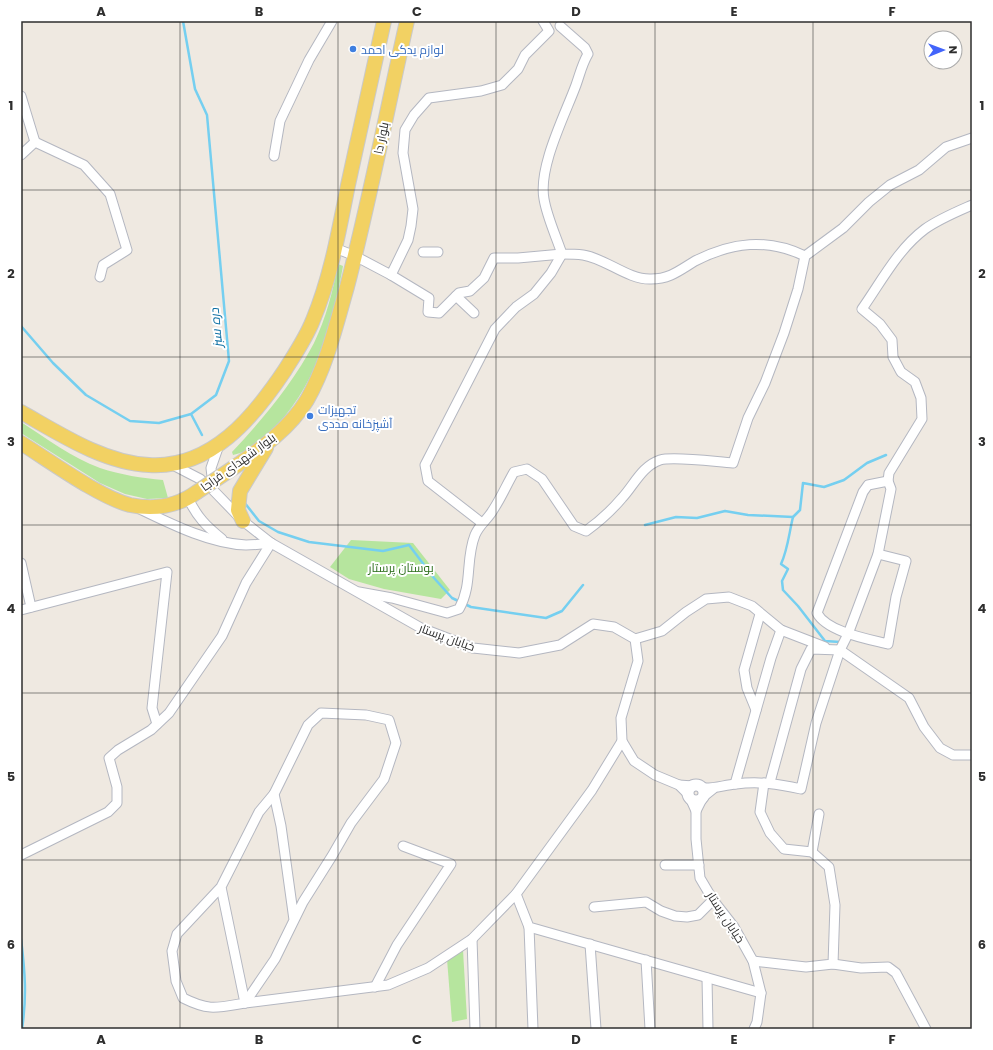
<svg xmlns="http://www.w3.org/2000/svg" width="993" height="1050" font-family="Poppins,Cairo,sans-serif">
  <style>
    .green { fill: #b6e59e }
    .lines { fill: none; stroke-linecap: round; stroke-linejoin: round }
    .stream { stroke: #75cff0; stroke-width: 2.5 }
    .minor-casing { stroke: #b4b7c1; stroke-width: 11 }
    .tertiary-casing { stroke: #b4b7c1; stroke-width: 13 }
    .primary-casing { stroke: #c9c9c9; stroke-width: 16 }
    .minor { stroke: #fff; stroke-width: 9 }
    .tertiary { stroke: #fff; stroke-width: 11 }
    .primary { stroke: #f2d163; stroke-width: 14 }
    .primary-bridge-casing { stroke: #c9c9c9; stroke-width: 16; stroke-linecap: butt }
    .primary-bridge { stroke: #f2d163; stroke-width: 14 }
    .grid { fill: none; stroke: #2e2e2e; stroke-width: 1; stroke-opacity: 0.55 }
    .shop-dot { fill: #3f7fe0; stroke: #fff; stroke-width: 1.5 }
    .labels { text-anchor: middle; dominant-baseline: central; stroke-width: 4; stroke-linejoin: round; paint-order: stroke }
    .shop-label { font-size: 12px; fill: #366cbe; stroke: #fff; text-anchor: start }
    .street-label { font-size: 12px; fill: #2e2e2e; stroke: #fff }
    .park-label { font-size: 12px; fill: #2c6e1b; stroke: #fff }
    .water-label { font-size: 13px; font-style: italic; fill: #0d6fa3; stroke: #fff }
    .neatline { fill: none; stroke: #2e2e2e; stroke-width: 1.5 }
    .grid-label { font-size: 13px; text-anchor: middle; font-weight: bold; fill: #2e2e2e }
  </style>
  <rect width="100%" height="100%" fill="#efe9e1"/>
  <g class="green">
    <path d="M338 264 343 266C332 327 316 389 269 433 259 443 248 452 233 455L232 452C263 419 293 383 314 343 326 318 333 291 338 264Z"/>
    <path d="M21 422C46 438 72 458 100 468 121 475 142 478 163 480L168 498 147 499 125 494 100 483 21 433Z"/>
    <path d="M351 540 413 543 450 590 441 599 384 589 349 579 330 567Z"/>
    <path d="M463 950 467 1019 452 1022 447 959Z"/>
  </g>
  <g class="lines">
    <g class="stream">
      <path d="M21 326 53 363 86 395 130 421 159 423 191 414 216 395 229 361 207 115 195 89 183 21"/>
      <path d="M191 414 202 435"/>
      <path d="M244 502 259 521 278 532 309 542 383 551 409 545 434 578 452 598 471 607 546 618 562 611 583 585"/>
      <path d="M793 517C789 533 788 549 781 564L788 569 782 581 783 590 798 606 825 641 840 642"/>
      <path d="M645 525 676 517 697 518 725 511 748 515 793 517 800 510 803 483 824 487 844 480 867 463 886 455"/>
      <path d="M21 939C25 972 27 996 22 1029"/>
    </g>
    <g class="minor-casing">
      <g id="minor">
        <path d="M560 26 585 48 588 54C582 64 580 74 576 85 565 115 538 167 544 199 547 217 556 236 562 254 568 254 576 254 583 255 605 258 628 280 651 279 670 279 680 270 695 261 732 242 767 238 805 256"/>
        <path d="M21 96 35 142"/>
        <path d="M21 155 35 142 84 165 110 194 127 250 103 265 100 277"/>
        <path d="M274 156 280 121 309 60 332 21"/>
        <path d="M335 248 355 256 391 275 408 240 411 226 413 209 403 153 405 130 414 115 429 98 481 91 502 85 518 69 525 55 549 31 543 21"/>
        <path d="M423 252H438"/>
        <path d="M391 275 429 298 428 312 439 313 459 293 470 291 484 278 494 258H518L562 254"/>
        <path d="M456 296 474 313"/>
        <path d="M173 465 200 479 213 490 243 521 271 543 421 628 473 648 519 653 560 645 593 624 614 627 635 639 638 661 621 718 622 741 634 761 655 775 679 785 687 793"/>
        <path d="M213 485 211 468 219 445"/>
        <path d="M188 498C197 517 206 526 222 539"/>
        <path d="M140 509C171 524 211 544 246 545 254 545 263 544 271 543"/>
        <path d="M482 523 428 481 425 465 495 329 516 307 534 294 551 273 562 254"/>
        <path d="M878 554 906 561 896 597 888 644C868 639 827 632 817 613L863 492 868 485 888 481"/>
        <path d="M21 563 31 607"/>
        <path d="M359 592 392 598 447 613 459 609C473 584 465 560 475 535 479 525 488 519 493 510 501 498 507 484 514 472L527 469 542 479 574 526 586 531C600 521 611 511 622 498 634 485 642 466 660 460 674 456 717 462 733 463L748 418 765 383 784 333 798 289 805 256 843 228 869 202 890 185 919 170 946 147 972 138"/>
        <path d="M21 610 167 572 152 708 157 724"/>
        <path d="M635 639 662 631 686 612 706 599 729 597 752 606 781 630 825 647"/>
        <path d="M756 710 747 688 744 670 760 614"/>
        <path d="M770 782 801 669 811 649 840 650 909 698 924 727 940 748 953 755H972"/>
        <path d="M764 783 760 812 770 833 784 849 812 852"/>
        <path d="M735 784 771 658 781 630"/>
        <path d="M679 785 693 786"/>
        <path d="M702 788C714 789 724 785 736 784 759 781 778 784 801 789L816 723 840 650 848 634 878 554 891 489 888 481 889 473 922 419 921 398 915 382 901 372 893 357 892 340 880 324 862 309C881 282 898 249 925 229 939 219 956 212 972 205"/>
        <path d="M691 800 696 811V839L700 878 713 900 734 927 753 961 761 993 757 1022 754 1029"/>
        <path d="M696 811 703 797 713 789"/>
        <path d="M21 855 108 812 117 803V787L109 758 118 750 151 730 169 713 222 636 246 583 271 543"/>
        <path d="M665 865H699"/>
        <path d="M221 887 245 1003C216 1008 209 1011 183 998L176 981 172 951 177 934 221 887 259 812 274 794"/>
        <path d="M516 894 529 927 761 993"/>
        <path d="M594 907 646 902 661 911 675 916 687 917 698 915 713 900"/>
        <path d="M529 927 533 1029"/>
        <path d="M472 939 475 1029"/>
        <path d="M590 944 596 1029"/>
        <path d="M646 960 650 1029"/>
        <path d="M753 961 806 967 833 964 835 905 829 867 812 852 819 814"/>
        <path d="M833 964 861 968 888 967 896 973 926 1029"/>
        <path d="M707 978 708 1029"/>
        <path d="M375 987 397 945 451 864 403 846"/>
        <path d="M245 1003 275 959 303 902 332 856 351 823 384 779 396 743 389 720 366 715 321 713 308 725 274 794 281 826 294 920"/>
        <path d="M245 1003 388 985 428 968 472 939 516 894 592 790 622 741"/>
      </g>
    </g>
    <g class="tertiary-casing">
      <circle id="tertiary" cx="696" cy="793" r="8"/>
    </g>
    <g class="primary-casing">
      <g id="primary">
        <path d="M21 412C60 434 104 463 149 465 211 469 253 418 285 370 295 354 306 338 313 320 331 277 339 230 348 185 360 130 372 75 384 21"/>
        <path d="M21 443C50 461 99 497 130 505 154 510 178 506 197 492"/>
        <path d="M236 466C262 448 290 428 307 400 327 365 336 325 347 287 370 199 387 110 407 21"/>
        <path d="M243 521 238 510 240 491 266 448"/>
      </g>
    </g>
    <use href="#minor" class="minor"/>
    <use href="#tertiary" class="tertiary"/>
    <use href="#primary" class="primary"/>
    <g class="primary-bridge-casing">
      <path id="primary-bridge" d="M197 492 236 466"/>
    </g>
    <use href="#primary-bridge" class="primary-bridge"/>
  </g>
  <path class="grid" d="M180 21V1029M338 21V1029M496 21V1029M655 21V1029M813 21V1029M21 190H972M21 357H972M21 525H972M21 693H972M21 860H972"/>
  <g class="shop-dot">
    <circle cx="353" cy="49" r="4"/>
    <circle cx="310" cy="416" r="4"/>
  </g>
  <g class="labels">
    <g class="shop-label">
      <text x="361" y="49">لوازم یدکی احمد</text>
      <text x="318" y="409">تجهیزات<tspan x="318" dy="14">آشپزخانه مددی</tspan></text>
    </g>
    <g class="street-label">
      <text transform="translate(381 138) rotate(-78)">بلوار دا</text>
      <text transform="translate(238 462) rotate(-36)">بلوار شهدای فراجا</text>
      <text transform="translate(447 637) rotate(20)">خیابان پرستار</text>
      <text transform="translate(726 917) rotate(57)">خیابان پرستار</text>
    </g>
    <g class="park-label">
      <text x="401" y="567">بوستان پرستار</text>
    </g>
    <g class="water-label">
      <text transform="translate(216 328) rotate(-95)">دره سبز</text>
    </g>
  </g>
  <rect width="993" height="1050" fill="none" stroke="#ffffff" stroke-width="44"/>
  <g transform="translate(943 50) rotate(89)"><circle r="19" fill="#ffffff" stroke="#ababab"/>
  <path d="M0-3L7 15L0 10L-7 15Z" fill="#4264fb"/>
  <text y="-6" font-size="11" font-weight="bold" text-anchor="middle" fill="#2e2e2e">N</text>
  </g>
  <rect x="22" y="22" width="949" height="1006" class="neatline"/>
  <g class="grid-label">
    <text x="101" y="16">A</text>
    <text x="259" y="16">B</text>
    <text x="417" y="16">C</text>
    <text x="576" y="16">D</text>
    <text x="734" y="16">E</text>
    <text x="892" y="16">F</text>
    <text x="11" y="110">1</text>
    <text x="982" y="110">1</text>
    <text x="11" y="278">2</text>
    <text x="982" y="278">2</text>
    <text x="11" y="446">3</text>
    <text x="982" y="446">3</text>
    <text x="11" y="613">4</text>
    <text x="982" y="613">4</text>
    <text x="11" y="781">5</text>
    <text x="982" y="781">5</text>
    <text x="11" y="949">6</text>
    <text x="982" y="949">6</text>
    <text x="101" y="1044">A</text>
    <text x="259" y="1044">B</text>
    <text x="417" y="1044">C</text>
    <text x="576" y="1044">D</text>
    <text x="734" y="1044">E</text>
    <text x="892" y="1044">F</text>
  </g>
</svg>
